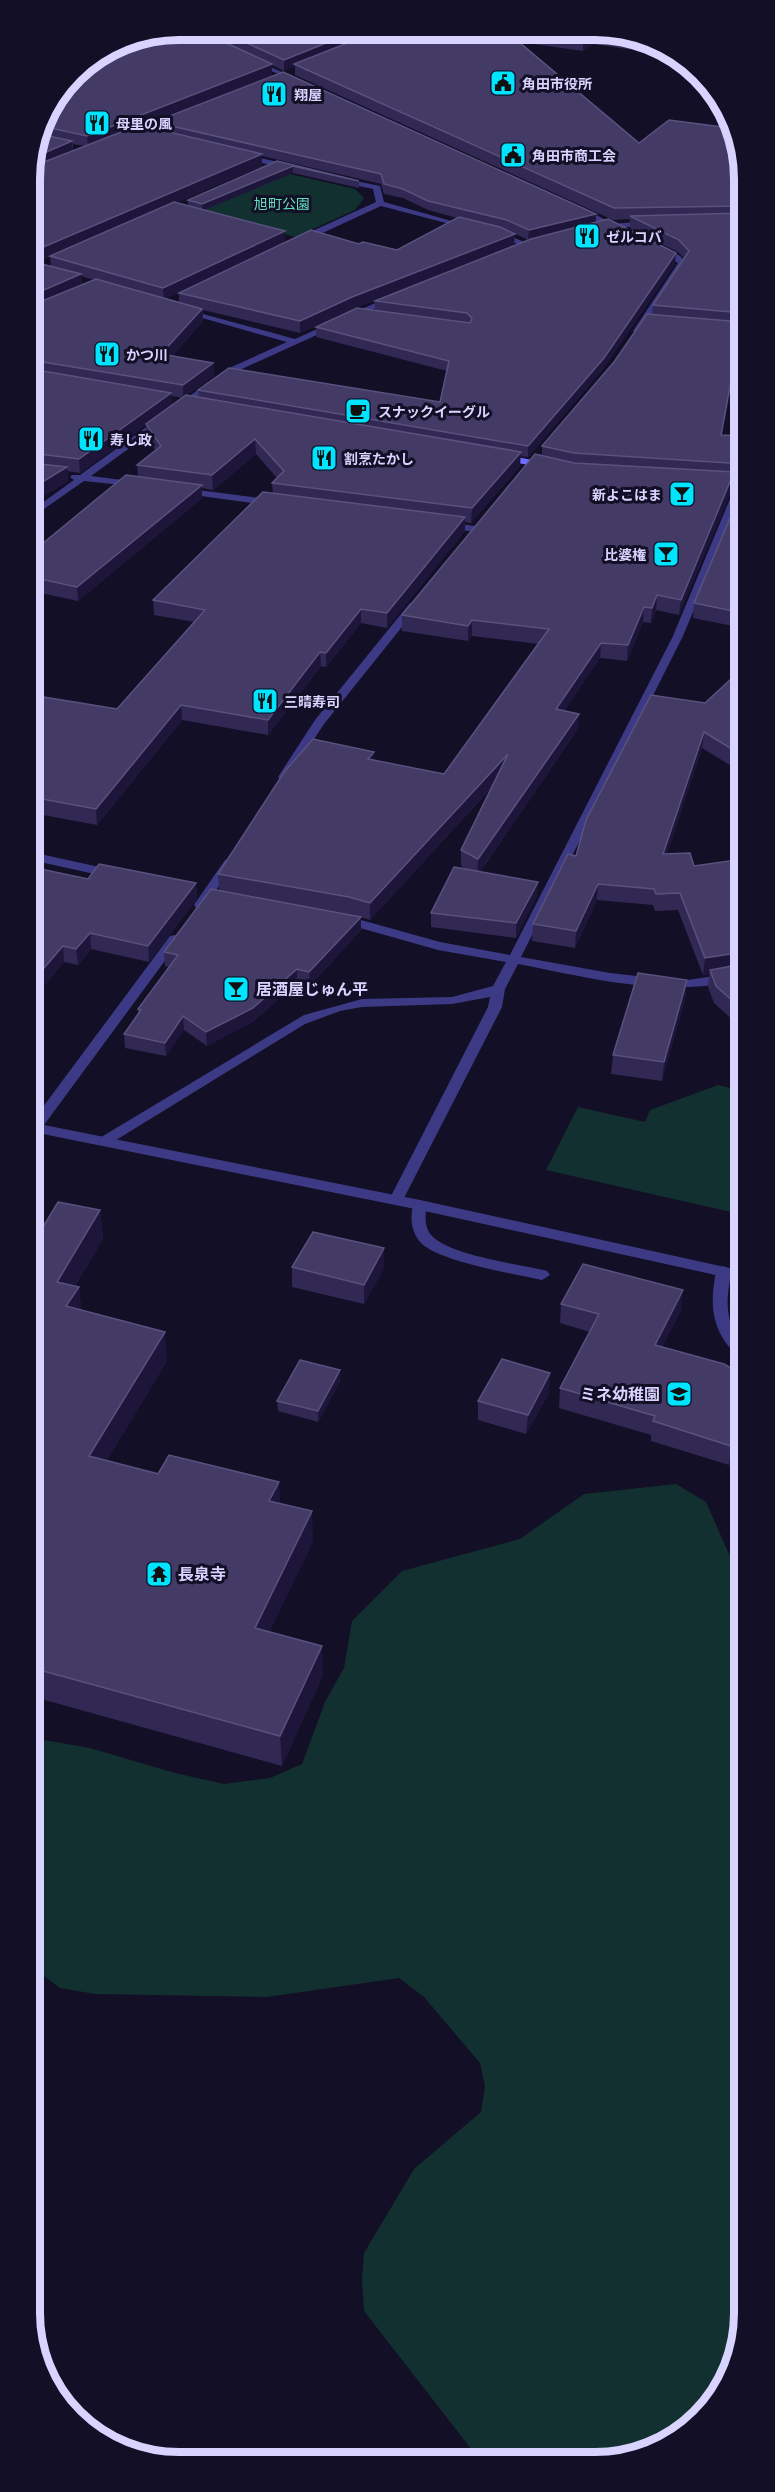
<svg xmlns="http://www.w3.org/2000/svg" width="775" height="2492" font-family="'Golos Text','Noto Sans JP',sans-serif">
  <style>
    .green { fill: #12302f }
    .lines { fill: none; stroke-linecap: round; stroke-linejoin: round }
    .minor { fill: #3d3a85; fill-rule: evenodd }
    .tertiary { fill: #3d3a85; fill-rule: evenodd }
    .secondary { fill: #6f6bff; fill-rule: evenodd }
    .wall { fill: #312854; fill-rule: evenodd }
    .shaded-wall { fill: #1d163a }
    .building { fill: #433a66; stroke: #5a527e; stroke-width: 1.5 }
    .labels { text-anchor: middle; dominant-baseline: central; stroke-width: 6; stroke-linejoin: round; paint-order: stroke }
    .far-poi-label { font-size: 14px; font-weight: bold; fill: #d9d4ff; stroke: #130f26; text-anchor: start }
    .far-park-label { font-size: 14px; fill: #5fe0c0; stroke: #130f26 }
    .poi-label { font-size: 16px; font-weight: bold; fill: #d9d4ff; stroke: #130f26; text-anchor: start }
    .rim { fill: none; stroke: #d9d4ff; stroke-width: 8 }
  </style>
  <rect width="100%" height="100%" fill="#130f26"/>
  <g class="green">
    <path d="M273 170 355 189 364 198 355 210 295 237 185 208Z"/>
    <path d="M718 1085 743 1091V1209L731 1212 546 1170 578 1107 645 1122 650 1110Z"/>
    <path d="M676 1484 706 1502 744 1588 745 2322 734 2370 708 2411 670 2442 624 2459H483L472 2450 364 2311 362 2280 364 2253 414 2169 481 2112 485 2086 480 2063 424 1997 399 1978 267 1997 95 1994 60 1988 32 1967V1738L90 1748 175 1773 224 1784 270 1778 302 1764 325 1702 344 1668 352 1621 402 1571 520 1539 584 1494Z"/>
  </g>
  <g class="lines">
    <g class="minor">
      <path d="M133 39 160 46 161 47 158 49 125 41Z"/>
      <path d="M243 154 296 166 297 168 293 170 240 158Z"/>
      <path d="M336 177 380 186 384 202 473 227 469 229 381 206 303 242H297V238L376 202 373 189 336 181Z"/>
      <path d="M649 221 653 223 652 225 599 229 595 227 599 225Z"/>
      <path d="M493 231H499L531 245 510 252V248L520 245 493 235Z"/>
      <path d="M391 296 398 298 233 373 91 476 138 482 141 483V487L84 481 31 518V511L74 480 70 477 72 475H80L227 369 287 342 181 312V308L295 339Z"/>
      <path d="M743 479V492L683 636 521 957 610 973 681 981 728 974 733 975 735 978 733 981C662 998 587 977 518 964L505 989 502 1007 403 1200 396 1205 389 1200 488 1007 490 997 452 1004 362 1007 340 1011 305 1024 108 1145H98L96 1142 98 1139 304 1015 362 999 452 997 493 986 506 962 438 950 339 922 337 919 343 915 440 942 510 955 673 636 737 482Z"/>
      <path d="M182 488 275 500 280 503 275 506 179 493 177 491Z"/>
      <path d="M444 522 475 526 480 529 475 532 440 527 439 525Z"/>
      <path d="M31 852 113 870 119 874 113 878 31 860Z"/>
      <path d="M420 1200 427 1205C425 1215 424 1228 432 1236 451 1256 520 1264 547 1271L550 1275 542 1280C514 1274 442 1262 422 1244 411 1233 410 1219 413 1205Z"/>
      <path d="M724 1266 732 1271C728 1288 725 1306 731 1324 738 1341 744 1336 744 1358 736 1356 731 1349 726 1343 710 1320 711 1298 716 1271Z"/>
    </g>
    <g class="tertiary">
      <path d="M253 61H257L302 81 297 82 253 63Z"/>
      <path d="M574 207H580L624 229 617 231 574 211Z"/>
      <path d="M655 246C665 246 681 254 686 263L640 333 637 334 633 331 678 263 655 250Z"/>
      <path d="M414 602 419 605 418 607 324 724 288 779H280L278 777 315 720 410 603Z"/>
      <path d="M229 859 235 863 204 908H196L194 905 196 902 225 860Z"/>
      <path d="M175 935 181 939 44 1125 420 1200 743 1271V1281L420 1210 38 1133 31 1137V1123L170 936Z"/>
    </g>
    <g class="secondary">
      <path d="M501 454 548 463 553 466 548 469 498 459V455Z"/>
      <path d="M715 477 743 479V485L712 482 710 480Z"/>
    </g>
  </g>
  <g class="wall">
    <path d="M179 30 191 35 200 33 195 30 625 33 666 55 594 44 583 51 519 42 639 143 742 151V384L732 383 722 435 743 436V477H734L733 487 679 615 656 610 651 623 643 622 627 661 600 658 564 711 578 729 480 872 537 896 516 938 431 927V913L465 869 461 866V850L492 787 370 920 361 917V930L310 986 297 982 254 1021 207 1046 184 1030 166 1056 125 1048 124 1034 138 1014V1009L169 967 165 966 164 952 219 890 218 874 374 760 444 774 539 644 472 636 468 641 402 631V615L542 456V446L614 362 652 315 653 305 684 258 678 252 630 228V219L613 220 295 75V66L284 71 272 65V75L141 126 154 129V122L596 214V222L675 264 603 369 528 457 520 456V466L471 523 465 522V531L387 628 361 623 326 667 321 666 268 735 182 720 97 825 32 813 31 814V695L117 709 194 622 154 615 153 600 273 493 272 483 277 478 256 454 213 490 202 488V498L78 601 31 591V553L138 477 137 465 155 450 147 438 146 425 80 473 67 471 68 481 31 504 30 170 42 122 122 41ZM143 39 155 43 143 45ZM73 144 85 146 73 151ZM262 156 381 184 384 194 403 198 428 210 457 218 397 250 359 244 179 293V302L166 298 285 242 204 210 293 173 359 188V181L277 161 188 200V206L176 203 262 166ZM505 229 528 240 545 235 375 301V310L316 327V337L447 371 440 402 198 390 199 397 187 395 214 376 213 363 172 356 203 321V310L300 333 352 309 514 245 515 234ZM50 257 51 266 37 263ZM81 276 94 280 82 285ZM171 396 183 398 172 406ZM276 901 349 914 358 916Z"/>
    <path d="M677 61 686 65 677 64Z"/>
    <path d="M743 488V628L693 618 694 603Z"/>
    <path d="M743 668V763L733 767 702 748 667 854 694 866 743 859V1029L714 1003 708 987 709 974 703 975 678 910 655 911 653 905 597 900 575 948 532 941 533 924 576 856 705 703Z"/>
    <path d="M88 879 196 883 197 899 149 962 91 949 78 965 64 962 31 1001Z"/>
    <path d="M687 980 685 999 662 1081 611 1074 613 1055Z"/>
    <path d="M100 1210 103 1239 75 1286 79 1287 81 1310 167 1361 107 1460 280 1503 313 1541 269 1632 323 1675 282 1766 34 1697 32 1701V1245Z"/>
    <path d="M292 1267 384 1268 364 1304 292 1287Z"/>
    <path d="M561 1304 681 1310 662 1347 744 1375V1430L729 1465 651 1441V1435L559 1408 560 1388 590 1332 560 1323Z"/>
    <path d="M340 1370V1381L318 1422 278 1411 277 1401Z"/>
    <path d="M549 1393 526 1434 478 1420V1401Z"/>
  </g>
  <g class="shaded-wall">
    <path d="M179 30H190L191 37 159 44V34Z"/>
    <path d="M356 31H382L294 64 295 66 284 71V60Z"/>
    <path d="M594 34V44L583 51V41Z"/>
    <path d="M143 37V47L83 67 115 46Z"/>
    <path d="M272 64V75L88 147 87 136Z"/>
    <path d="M72 141 73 153 30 171 33 158Z"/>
    <path d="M262 154V166L51 257 50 256V257L35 264H30V252Z"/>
    <path d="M293 166V173L202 211V204Z"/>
    <path d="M596 214V223L528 240 529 230Z"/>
    <path d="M285 231V242L164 300 163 288Z"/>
    <path d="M515 234 514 245 352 309 300 333V321L352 297Z"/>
    <path d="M676 253 675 264 603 369 528 457V446Z"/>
    <path d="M81 274 82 287 30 309V296Z"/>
    <path d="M202 309 203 321 162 367 161 354Z"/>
    <path d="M213 363 214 376 183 398V385Z"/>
    <path d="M733 370 732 383 720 448 721 435Z"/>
    <path d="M171 393 172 406 80 473 79 459Z"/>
    <path d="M255 439 256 454 213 490 212 475Z"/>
    <path d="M521 452 520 466 471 523 472 508Z"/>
    <path d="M67 467 68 481 31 504V489Z"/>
    <path d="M734 472 733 487 679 615 681 600Z"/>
    <path d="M202 485V498L78 601 77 587Z"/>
    <path d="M465 517V531L387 628V613Z"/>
    <path d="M657 595 656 610 651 623 652 608Z"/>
    <path d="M644 607 643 622 627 661 628 645Z"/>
    <path d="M361 609V623L326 667V653Z"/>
    <path d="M472 620V636L468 641V626Z"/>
    <path d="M601 643 600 658 555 725 556 709Z"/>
    <path d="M320 652 321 666 268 735V720Z"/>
    <path d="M181 705 182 720 97 825 96 809Z"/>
    <path d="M579 714 578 729 477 876 478 859Z"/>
    <path d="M704 732 702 748 662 870 663 854Z"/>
    <path d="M743 748V763L733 767 735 751Z"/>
    <path d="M374 752V768L368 759Z"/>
    <path d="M508 754 507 770 370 920V903Z"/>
    <path d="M538 882 537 896 516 938V923Z"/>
    <path d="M196 883 197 899 149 962 148 946Z"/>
    <path d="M598 884 597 900 575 948 576 931Z"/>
    <path d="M361 917V930L310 986 309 972Z"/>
    <path d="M90 933 91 949 78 965 76 949Z"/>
    <path d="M63 946 64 962 31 1001V983Z"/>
    <path d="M743 952V968L710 970 709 974 703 975 705 958Z"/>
    <path d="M297 969V982L254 1021 207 1046 206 1032Z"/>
    <path d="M687 980 685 999 662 1081 664 1062Z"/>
    <path d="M37 1007 39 1024 31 1032V1013Z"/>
    <path d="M183 1016 184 1030 166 1056 165 1043Z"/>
    <path d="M100 1210 103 1239 60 1311 57 1282Z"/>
    <path d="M384 1248V1268L364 1304V1285Z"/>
    <path d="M79 1287 82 1316 66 1306Z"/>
    <path d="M683 1290 681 1310 653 1365 655 1345Z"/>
    <path d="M165 1332 167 1361 92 1485 89 1456Z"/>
    <path d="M340 1370V1381L318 1422V1411Z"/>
    <path d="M550 1373 549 1393 526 1434 528 1415Z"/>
    <path d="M744 1417V1430L729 1465 731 1446Z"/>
    <path d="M279 1482 281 1512 269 1501Z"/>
    <path d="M312 1511 313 1541 257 1658 255 1628Z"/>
    <path d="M322 1646 323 1675 282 1766 280 1736Z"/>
    <path d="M32 1681 34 1697 32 1701Z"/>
  </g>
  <g class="building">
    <path d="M218 30 356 31 284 60Z"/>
    <path d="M378 31 507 32 639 143 669 120 730 128 742 151V206L614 208 294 64Z"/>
    <path d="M202 32 272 64 87 136 41 126 42 122 74 73 91 62 145 45Z"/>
    <path d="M524 32 625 33 639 40 594 34 583 41Z"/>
    <path d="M141 38 115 46 122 41Z"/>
    <path d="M283 72 596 214 529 230 507 220 428 201 403 189 384 184 381 174 154 122Z"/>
    <path d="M139 125 262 154 34 251 30 252 31 167Z"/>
    <path d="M39 134 72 141 33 158Z"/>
    <path d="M277 161 359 181 293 166 202 204 188 200Z"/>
    <path d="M174 202 285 231 163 288 50 256Z"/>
    <path d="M742 213V313L653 305 689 251 679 240 630 216Z"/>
    <path d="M459 217 500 227 515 234 352 297 300 321 179 293 311 230 359 244 363 242 397 250Z"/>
    <path d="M608 219 676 253 604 358 528 446 198 390 229 368 440 402 449 361 316 327 357 308 470 323 472 318 467 313 375 301 531 239Z"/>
    <path d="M30 261 81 274 30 296Z"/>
    <path d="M96 279 202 309 161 354 213 363 183 385 31 360 30 306Z"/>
    <path d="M647 314 742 322V371L733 370 721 435 743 436V464L574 453 542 446 614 362Z"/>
    <path d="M31 369 171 393 79 459 31 453Z"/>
    <path d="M186 395 521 452 472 508 272 483 284 471 255 439 212 475 137 465 161 446 146 424Z"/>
    <path d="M535 454 574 463 734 472 681 600 657 595 652 608 644 607 628 645 601 643 556 709 579 714 478 859 461 850 508 754 370 903 349 897 218 874 285 771 313 739 374 752 368 759 444 774 549 629 472 620 468 626 402 615Z"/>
    <path d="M31 463 67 467 31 489Z"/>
    <path d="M126 475 202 485 77 587 31 577V553Z"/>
    <path d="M743 488V613L694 603Z"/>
    <path d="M263 492 465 517 387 613 361 609 326 653 320 652 268 720 181 705 96 809 31 797V695L117 709 205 610 153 600Z"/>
    <path d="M743 668V748L735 751 704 732 663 854 690 853 694 866 743 859V952L705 958 680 893 656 894 654 889 598 884 576 931 533 924 568 854 576 856 586 820 651 695 705 703Z"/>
    <path d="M99 864 196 883 148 946 90 933 76 949 63 946 31 983V867L88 879Z"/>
    <path d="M454 867 538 882 516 923 431 913Z"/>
    <path d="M211 889 361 917 309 972 297 969 253 1008 206 1032 183 1016 165 1043 124 1034 141 1010 138 1009 178 955 164 952Z"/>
    <path d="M743 964V1010L716 986 710 970Z"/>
    <path d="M638 973 687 980 664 1062 613 1055Z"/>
    <path d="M31 1006 37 1007 31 1013Z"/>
    <path d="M58 1202 100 1210 57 1282 79 1287 66 1306 165 1332 89 1456 158 1474 169 1455 279 1482 269 1501 312 1511 255 1628 322 1646 280 1736 32 1668V1249L33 1248 32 1247V1245Z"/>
    <path d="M313 1232 384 1248 364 1285 292 1267Z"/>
    <path d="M583 1264 683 1290 655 1345 724 1364 744 1375V1417L731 1446 653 1421 655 1416 560 1388 599 1314 561 1304Z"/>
    <path d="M502 1359 550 1373 528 1415 478 1401Z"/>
    <path d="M300 1360 340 1370 318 1411 277 1401Z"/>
  </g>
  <defs>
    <g id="civic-square" transform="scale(1.35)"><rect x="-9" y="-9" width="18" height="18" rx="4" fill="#00e5ff" stroke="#130f26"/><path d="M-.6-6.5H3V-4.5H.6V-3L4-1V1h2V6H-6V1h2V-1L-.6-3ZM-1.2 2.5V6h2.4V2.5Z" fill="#111"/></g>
    <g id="restaurant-square" transform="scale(1.35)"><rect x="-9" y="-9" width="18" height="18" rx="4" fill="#00e5ff" stroke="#130f26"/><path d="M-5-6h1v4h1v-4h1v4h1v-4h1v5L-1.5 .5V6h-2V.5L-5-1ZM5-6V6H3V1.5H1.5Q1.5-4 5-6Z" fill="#111"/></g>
    <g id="cafe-square" transform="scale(1.35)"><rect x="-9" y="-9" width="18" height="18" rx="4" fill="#00e5ff" stroke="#130f26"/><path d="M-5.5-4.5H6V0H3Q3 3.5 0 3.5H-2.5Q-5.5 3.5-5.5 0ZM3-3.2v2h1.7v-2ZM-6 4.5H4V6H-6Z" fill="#111"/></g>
    <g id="bar-square" transform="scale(1.35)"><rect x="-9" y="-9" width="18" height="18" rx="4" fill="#00e5ff" stroke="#130f26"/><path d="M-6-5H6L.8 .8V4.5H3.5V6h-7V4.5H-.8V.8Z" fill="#111"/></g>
    <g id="school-square" transform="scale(1.35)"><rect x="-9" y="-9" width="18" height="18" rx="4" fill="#00e5ff" stroke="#130f26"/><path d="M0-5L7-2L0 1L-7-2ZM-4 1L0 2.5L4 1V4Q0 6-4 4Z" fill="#111"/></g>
    <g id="temple-square" transform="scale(1.35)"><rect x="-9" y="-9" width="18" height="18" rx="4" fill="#00e5ff" stroke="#130f26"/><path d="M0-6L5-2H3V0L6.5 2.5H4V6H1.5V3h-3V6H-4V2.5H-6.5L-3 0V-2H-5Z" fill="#111"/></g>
  </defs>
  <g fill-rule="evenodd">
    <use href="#civic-square" x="503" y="83"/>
    <use href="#restaurant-square" x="274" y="94"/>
    <use href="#restaurant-square" x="97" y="123"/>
    <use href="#civic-square" x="513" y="155"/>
    <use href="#restaurant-square" x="587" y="236"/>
    <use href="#restaurant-square" x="107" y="354"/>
    <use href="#cafe-square" x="358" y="411"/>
    <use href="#restaurant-square" x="91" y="439"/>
    <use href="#restaurant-square" x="324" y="458"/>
    <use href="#bar-square" x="682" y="494"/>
    <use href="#bar-square" x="666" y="554"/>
    <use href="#restaurant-square" x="265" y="701"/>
    <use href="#bar-square" x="236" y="989"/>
    <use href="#school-square" x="679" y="1394"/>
    <use href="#temple-square" x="159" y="1574"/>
  </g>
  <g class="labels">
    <g class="far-poi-label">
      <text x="522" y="83">角田市役所</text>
      <text x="294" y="94">翔屋</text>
      <text x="116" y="123">母里の風</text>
      <text x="532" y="155">角田市商工会</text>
      <text x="606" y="236">ゼルコバ</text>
      <text x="126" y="354">かつ川</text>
      <text x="378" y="411">スナックイーグル</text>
      <text x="110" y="439">寿し政</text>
      <text x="344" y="458">割烹たかし</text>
      <text x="662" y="494" text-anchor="end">新よこはま</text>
      <text x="646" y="554" text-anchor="end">比婆権</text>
      <text x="284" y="701">三晴寿司</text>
    </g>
    <g class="far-park-label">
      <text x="282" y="203">旭町公園</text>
    </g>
    <g class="poi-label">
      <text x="256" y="989">居酒屋じゅん平</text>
      <text x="660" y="1394" text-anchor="end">ミネ幼稚園</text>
      <text x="178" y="1574">長泉寺</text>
    </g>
  </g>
  <path d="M0 0H775V2492H0ZM179 40H595A139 139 0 0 1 734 179V2313A139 139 0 0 1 595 2452H179A139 139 0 0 1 40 2313V179A139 139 0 0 1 179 40Z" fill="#130f26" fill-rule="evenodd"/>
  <path class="rim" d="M179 40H595A139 139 0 0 1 734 179V2313A139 139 0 0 1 595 2452H179A139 139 0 0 1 40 2313V179A139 139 0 0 1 179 40Z"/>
</svg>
